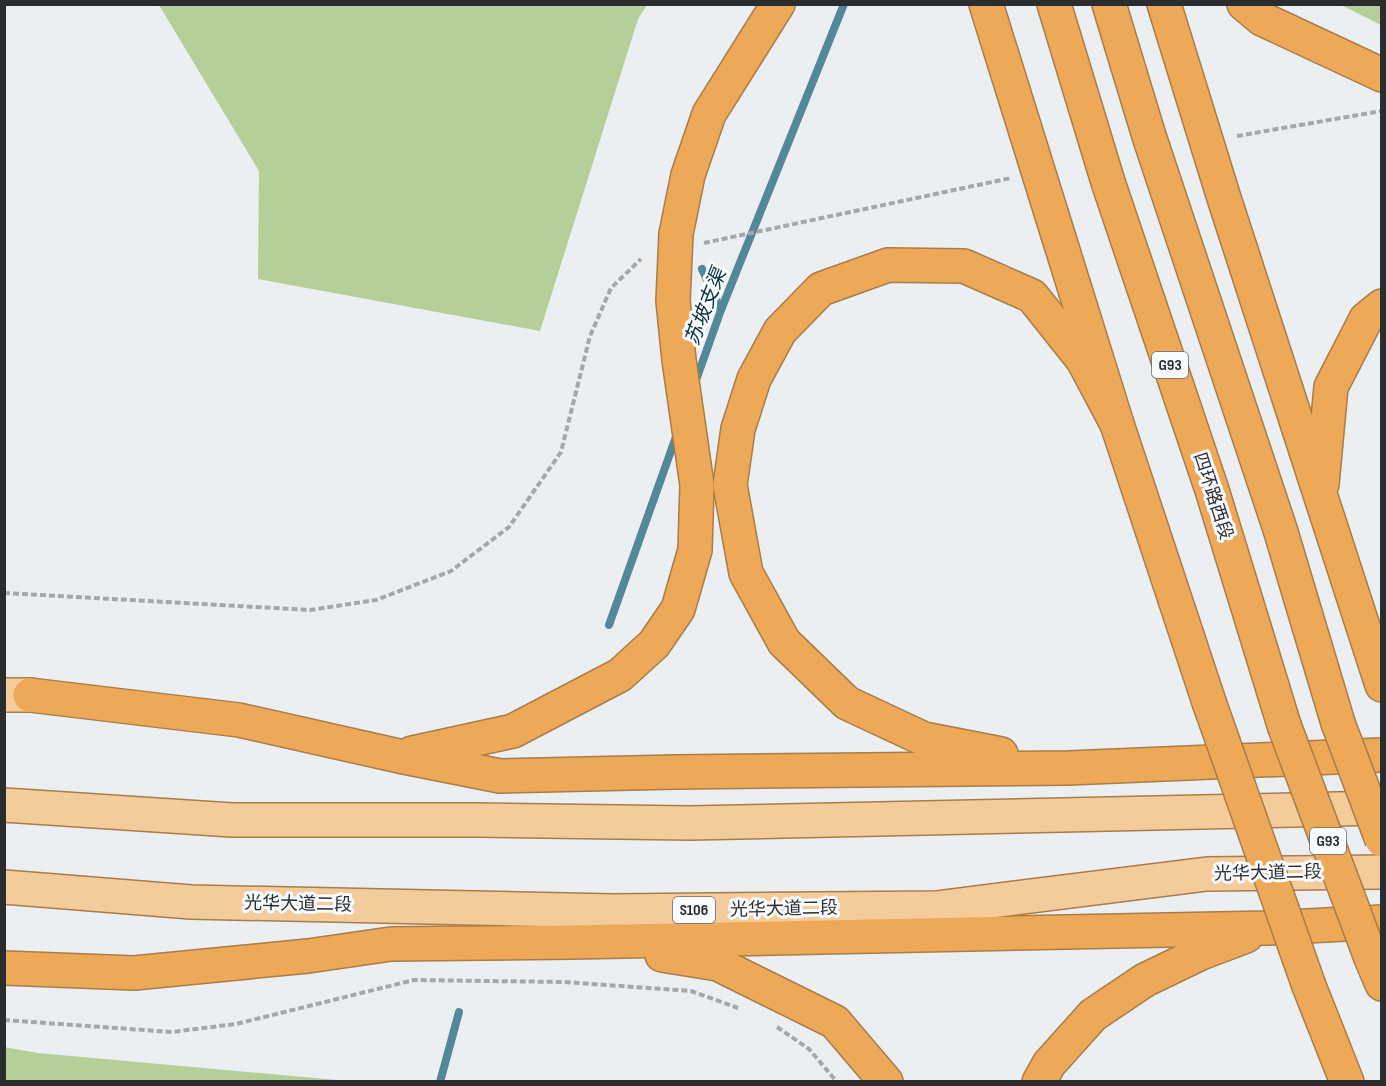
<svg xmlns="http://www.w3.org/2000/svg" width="1386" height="1086" font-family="'Sofia Sans Condensed','Noto Sans SC',sans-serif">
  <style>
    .green { fill: #b4cf98 }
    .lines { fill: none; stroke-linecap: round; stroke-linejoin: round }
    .stream { stroke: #528899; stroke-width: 8 }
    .primary-casing { stroke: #a97d49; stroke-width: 36 }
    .motorway-casing { stroke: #a97d49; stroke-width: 36 }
    .path { stroke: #a5a8ab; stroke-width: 4; stroke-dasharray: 6 3; stroke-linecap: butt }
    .primary { stroke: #f4cb9b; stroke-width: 33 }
    .motorway { stroke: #eda858; stroke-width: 33 }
    .motorway-bridge-casing { stroke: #a97d49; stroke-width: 36; stroke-linecap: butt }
    .motorway-bridge { stroke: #eda858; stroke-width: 33 }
    .labels { text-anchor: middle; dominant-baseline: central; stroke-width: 6; stroke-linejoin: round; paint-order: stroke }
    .shield { fill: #f9fcff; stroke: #696a6d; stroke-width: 1.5 }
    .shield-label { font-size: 16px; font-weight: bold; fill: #2b2c2e }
    .street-label { font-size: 18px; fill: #2b2c2e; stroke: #f9fcff }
    .water-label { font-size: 20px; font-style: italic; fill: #09303a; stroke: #f9fcff }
  </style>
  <rect width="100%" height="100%" fill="#ebeff2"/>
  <g class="green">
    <path d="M159 5H647L638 19 540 331 258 279 259 171Z"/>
    <path d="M1341 5H1381V25Z"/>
    <path d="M4 1047 38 1053 349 1081H5Z"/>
  </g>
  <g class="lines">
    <g class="stream">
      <path d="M702 269 721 310"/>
      <path d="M695 383 721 310 844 4"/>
      <path d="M609 625 677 434"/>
      <path d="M440 1082 459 1012"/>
    </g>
    <g class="primary-casing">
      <g id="primary">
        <path d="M4 695H30"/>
        <path d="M4 805 232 820H478L690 823 1382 808"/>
        <path d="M4 887 191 902 613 911 936 908 1207 874 1382 872"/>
      </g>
    </g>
    <g class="motorway-casing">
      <g id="motorway">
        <path d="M986 4 1117 424 1209 702"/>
        <path d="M1054 4 1108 182 1212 490 1284 725"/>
        <path d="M1109 4 1149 136 1280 529 1338 723"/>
        <path d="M1164 4 1223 195 1382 685"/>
        <path d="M1244 4 1262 19 1382 75"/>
        <path d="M1322 484 1331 387 1366 319 1382 306"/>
        <path d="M30 695 239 720 399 756 500 776 676 772 1068 768 1382 755"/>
        <path d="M412 753 513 731 620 675 654 644 678 609 695 550 697 485 679 360 673 301 676 234 688 175 709 114 778 4"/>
        <path d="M1001 754 924 739 847 703 784 642 746 573 730 485 738 429 754 379 780 331 821 289 888 265 964 266 1032 296 1083 360 1117 424"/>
        <path d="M662 955 718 964 835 1022 886 1082"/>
        <path d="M1371 958 1382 984"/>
        <path d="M4 968 134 973 308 956 391 944 574 942 1269 928 1382 922"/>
        <path d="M1309 986 1347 1082"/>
        <path d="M1039 1082 1049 1064 1093 1015 1145 980 1201 953 1246 936"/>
      </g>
    </g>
    <g class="path">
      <path d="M1237 136 1381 111"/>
      <path d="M704 243 1011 178"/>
      <path d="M4 593 310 610 376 600 451 571 509 527 561 452 590 336 611 288 641 259"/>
      <path d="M4 1020 172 1032 236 1024 414 980 564 982 691 991 738 1008"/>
      <path d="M777 1027 809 1049 837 1082"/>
    </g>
    <use href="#primary" class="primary"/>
    <use href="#motorway" class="motorway"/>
    <g class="motorway-bridge-casing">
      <g id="motorway-bridge">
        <path d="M1209 702 1309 986"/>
        <path d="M1338 723 1382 840"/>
        <path d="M1284 725 1371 958"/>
      </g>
    </g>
    <use href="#motorway-bridge" class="motorway-bridge"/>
  </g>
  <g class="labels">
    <g class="shield">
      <rect x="1152" y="352" width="36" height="26" rx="4.5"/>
      <rect x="1310" y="828" width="36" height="26" rx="4.5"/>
      <rect x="673" y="897" width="42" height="26" rx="4.5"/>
    </g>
    <g class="shield-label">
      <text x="1170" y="365">G93</text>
      <text x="1328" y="841">G93</text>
      <text x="694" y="910">S106</text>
    </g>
    <g class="street-label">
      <text transform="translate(1213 496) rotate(72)">四环路西段</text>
      <text transform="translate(1268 873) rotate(-1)">光华大道二段</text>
      <text transform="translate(298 904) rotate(1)">光华大道二段</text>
      <text transform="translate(784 909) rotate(-1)">光华大道二段</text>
    </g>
    <g class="water-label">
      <text transform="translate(706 307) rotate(-69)">苏坡支渠</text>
    </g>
  </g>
  <rect width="1386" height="1086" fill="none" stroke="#2b2c2e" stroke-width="12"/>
</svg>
